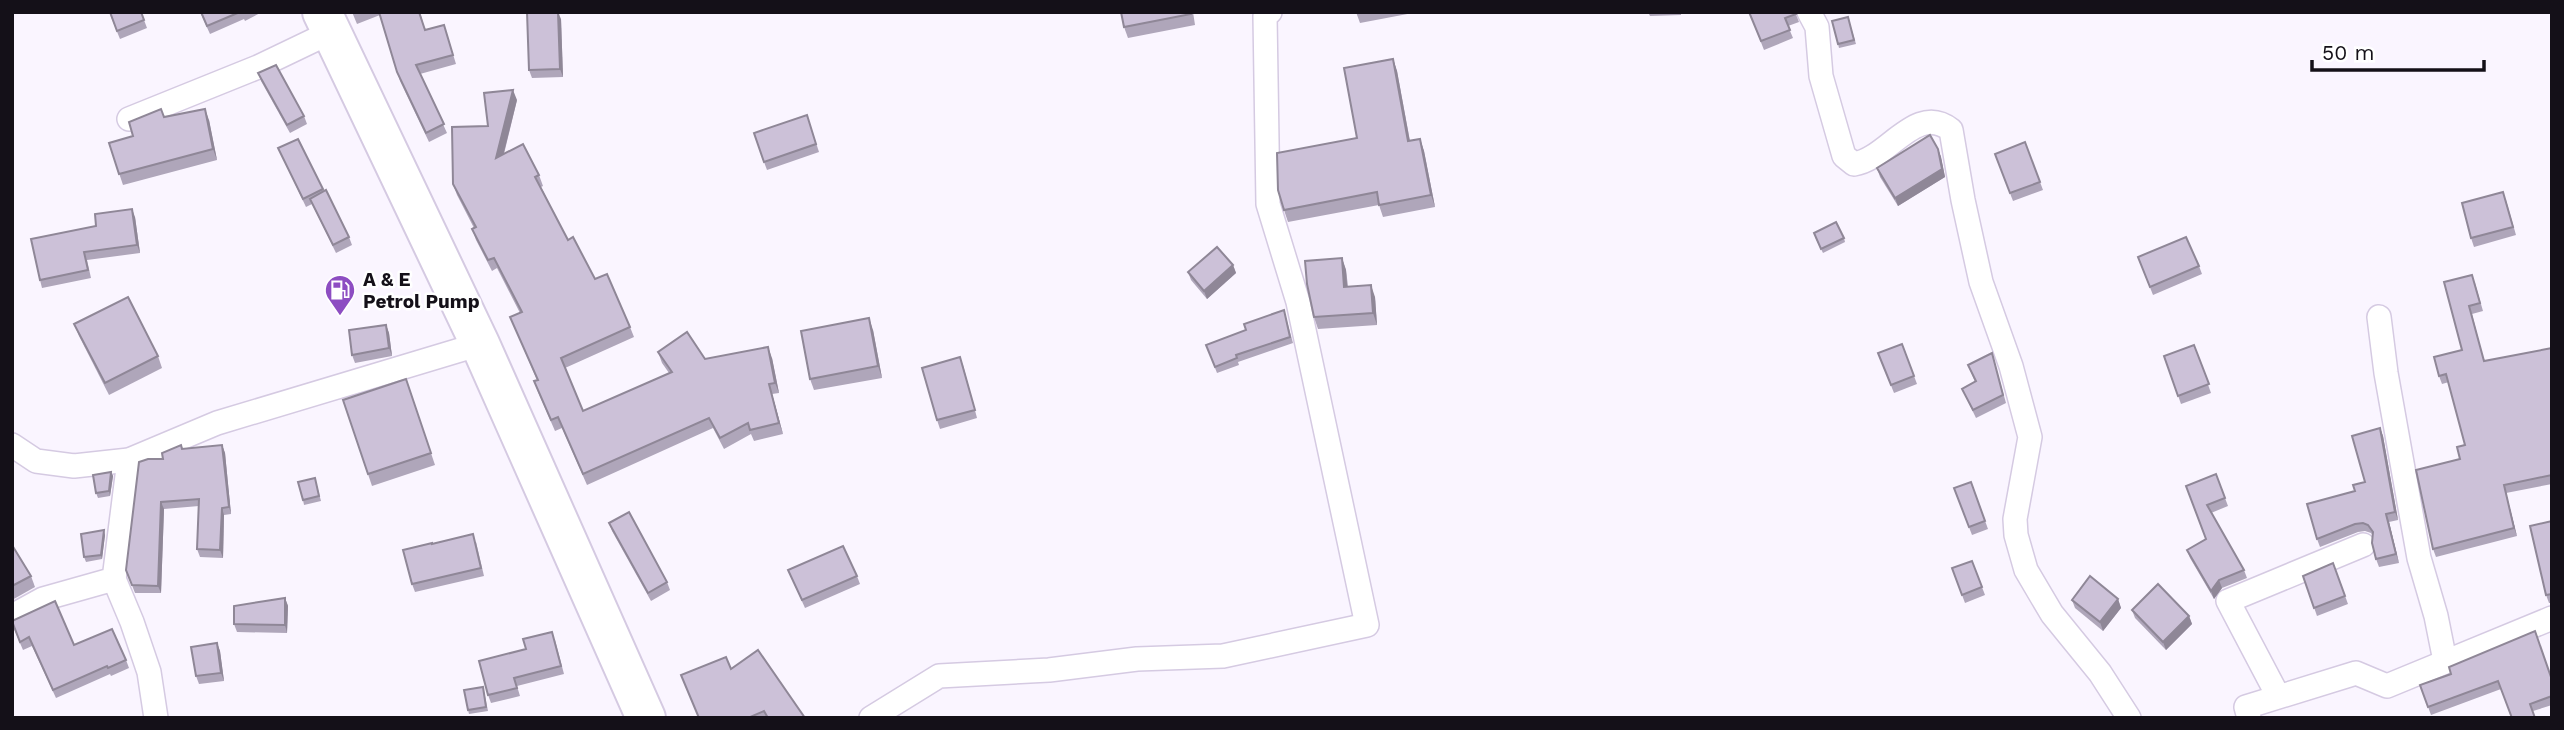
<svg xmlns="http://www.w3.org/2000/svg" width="2564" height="730" font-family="'Work Sans',sans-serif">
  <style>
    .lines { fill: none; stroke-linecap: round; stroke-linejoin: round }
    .street-casing { stroke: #d5cae2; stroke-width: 26 }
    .highway-casing { stroke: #d5cae2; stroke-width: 42 }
    .street { stroke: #fff; stroke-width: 23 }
    .highway { stroke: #fff; stroke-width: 38 }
    .wall { fill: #afa6ba }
    .shaded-wall { fill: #8f8797 }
    .building { fill: #ccc1d8; stroke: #8f8797; stroke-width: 2 }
    .labels { text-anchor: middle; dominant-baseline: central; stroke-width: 5; stroke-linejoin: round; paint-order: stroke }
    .poi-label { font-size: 19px; font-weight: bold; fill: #141018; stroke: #fff; text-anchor: start }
  </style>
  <rect width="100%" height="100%" fill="#faf5ff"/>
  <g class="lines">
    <g class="street-casing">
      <g id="street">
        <path d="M1809 12 1817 27 1821 76 1844 156 1854 164C1888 159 1916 102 1951 130L1963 200 1981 282 2011 366 2030 437 2015 519 2016 535 2026 570 2052 614 2100 673 2129 718"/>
        <path d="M129 119 258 67 331 32"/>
        <path d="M2379 317 2386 373 2419 558 2436 616 2445 661"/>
        <path d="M12 445 36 461 74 466 129 460 217 423 480 344"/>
        <path d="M114 579 132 622 149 672 156 718"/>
        <path d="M12 616 43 599 114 579 129 460"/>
        <path d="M2278 696 2228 601 2363 545"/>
        <path d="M871 718 939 676 1049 670 1137 659 1223 656 1367 625 1298 302 1268 204 1265 16 1270 12"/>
        <path d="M2249 718 2246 707 2356 673 2387 686 2552 618"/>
      </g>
    </g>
    <g class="highway-casing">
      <path id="highway" d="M322 12 480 344 646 718"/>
    </g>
    <use href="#street" class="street"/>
    <use href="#highway" class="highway"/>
  </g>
  <g class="wall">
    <path d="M109 12H141L147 28 120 39Z"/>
    <path d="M200 12H262L245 21 244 19 210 34Z"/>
    <path d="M352 12H420L425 30 444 25 456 64 420 74 447 133 429 142 400 81 380 15 357 24Z"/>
    <path d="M1193 12 1195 25 1128 38 1124 27Z"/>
    <path d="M1356 12H1418L1360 23Z"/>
    <path d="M1648 12H1681V15L1650 16Z"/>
    <path d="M1749 12H1795L1799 22 1788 26 1793 38 1764 50Z"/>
    <path d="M1848 17 1856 44 1839 48 1838 44Z"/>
    <path d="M561 19 563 77 532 78 529 70Z"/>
    <path d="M1393 59 1397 71 1410 141 1420 139 1424 151 1435 207 1383 217 1379 205 1288 222 1284 210 1357 138Z"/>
    <path d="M258 73 304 116 307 124 290 133 261 81Z"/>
    <path d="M517 100 504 154 539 175 543 186 541 187 568 240 630 327 634 337 565 368 583 411 669 373 662 363 658 352 705 359 772 358 779 393 772 394 783 434 754 441 751 434 724 449 713 428 587 485 562 428 555 431 538 392 534 381 537 380 510 317 520 313 497 268 492 271 476 240 472 229 474 228 457 195 453 184 488 126Z"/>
    <path d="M161 109 164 117 209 120 217 160 123 185 109 143 133 136Z"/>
    <path d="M807 115 819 152 767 170 764 162Z"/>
    <path d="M298 139 324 191 349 237 352 245 336 253 312 204 306 207 278 148Z"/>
    <path d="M2025 142 2043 190 2013 201 1995 154Z"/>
    <path d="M1938 149 1941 157 1945 177 1898 206 1880 177 1877 168Z"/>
    <path d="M2506 200 2516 235 2474 247 2471 238Z"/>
    <path d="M135 217 140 253 87 260 91 278 42 288 40 280 96 226Z"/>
    <path d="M1815 237 1844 238 1845 242 1823 253Z"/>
    <path d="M2138 257 2199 266 2202 274 2153 295Z"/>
    <path d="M1342 258 1346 270 1348 286 1375 297 1377 325 1318 329 1314 317Z"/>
    <path d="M1233 265 1236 273 1207 299 1191 280 1188 272Z"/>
    <path d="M2444 282 2475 283 2483 311 2472 314 2484 361 2552 348V484L2506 493 2517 536 2436 557 2433 549 2460 459 2465 445 2449 382 2442 384 2439 376 2462 350Z"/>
    <path d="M1284 310 1293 343 1238 362 1239 365 1217 373 1206 345 1246 330Z"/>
    <path d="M74 324 158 356 162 368 109 395 79 336Z"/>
    <path d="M386 325 389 333 392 356 355 363 352 355Z"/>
    <path d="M873 330 882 378 814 390 810 379Z"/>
    <path d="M1902 344 1917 384 1894 393 1878 353Z"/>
    <path d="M2194 345 2211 393 2181 404 2164 356Z"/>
    <path d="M1992 353 2006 403 1976 418 1962 389 1975 382 1968 365Z"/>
    <path d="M963 365 977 418 940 429 937 420Z"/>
    <path d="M406 379 435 465 372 486 343 400Z"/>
    <path d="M2380 428 2383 436 2398 520 2389 522 2399 563 2379 567 2376 559 2373 536 2371 533 2365 531 2358 532 2320 547 2317 539 2355 491 2365 482Z"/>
    <path d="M181 445 183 449 222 445 225 453 231 514 224 515 223 558 200 557 197 549 199 506 164 509 161 593H135L126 570 163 459Z"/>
    <path d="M111 472 113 476 110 496 98 498 96 493Z"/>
    <path d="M2216 474 2228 506 2211 513 2244 570 2247 578 2222 588 2214 599 2190 558 2187 550 2206 539 2186 486Z"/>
    <path d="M316 482 321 501 304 505 303 500Z"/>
    <path d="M1971 482 1988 529 1972 535 1954 488Z"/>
    <path d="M2552 521V603H2549L2546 595Z"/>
    <path d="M609 523 667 582 670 590 651 601 612 531Z"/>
    <path d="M105 535 102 559 86 562 84 557Z"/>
    <path d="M476 542 484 576 415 592 412 584 432 544Z"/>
    <path d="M12 545 31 576 35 587 12 600Z"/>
    <path d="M1972 561 1985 595 1965 603 1952 568Z"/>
    <path d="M2333 563 2348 604 2317 616 2303 576Z"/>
    <path d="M788 570 857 576 860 584 805 608Z"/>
    <path d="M285 598 288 606 287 633 237 632 234 624Z"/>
    <path d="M2118 599 2121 608 2103 631 2075 608 2072 600Z"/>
    <path d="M2132 610 2189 616 2192 624 2166 650 2135 618Z"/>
    <path d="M14 629 126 660 129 668 111 676 110 674 56 698 32 646 23 650Z"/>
    <path d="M555 640 564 674 517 686 520 696 491 703 488 695 526 649Z"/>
    <path d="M217 643 220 651 224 681 199 684 196 676Z"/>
    <path d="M731 669 805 718H698Z"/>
    <path d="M2552 679V705L2533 711 2501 689 2431 715 2420 685Z"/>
    <path d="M484 691 488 711 469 714 468 710Z"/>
  </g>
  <g class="shaded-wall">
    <path d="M558 12 561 19 563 77 560 69Z"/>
    <path d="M1393 59 1397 71 1412 153 1408 141Z"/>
    <path d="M513 90 517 100 500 168 496 158Z"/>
    <path d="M205 109 209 120 217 160 213 149Z"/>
    <path d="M1420 139 1424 151 1435 207 1431 195Z"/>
    <path d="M1938 149 1941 157 1945 177 1898 206 1895 198Z"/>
    <path d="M132 209 135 217 140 253 137 245Z"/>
    <path d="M1342 258 1346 270 1348 298 1344 287Z"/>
    <path d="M1233 265 1236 273 1207 299 1204 291Z"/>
    <path d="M1371 285 1375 297 1377 325 1373 313Z"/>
    <path d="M869 318 873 330 882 378 878 366Z"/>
    <path d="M386 325 389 333 392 356 389 348Z"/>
    <path d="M768 347 772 358 779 393 775 383Z"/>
    <path d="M769 384 772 394 783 434 779 423Z"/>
    <path d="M2380 428 2383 436 2398 520 2395 512Z"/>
    <path d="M222 445 225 453 231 514 229 507Z"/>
    <path d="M111 472 113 476 110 496 109 491Z"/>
    <path d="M2504 485 2506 493 2517 536 2514 528Z"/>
    <path d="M161 502 164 509 161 593 158 586Z"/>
    <path d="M222 508 224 515 223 558 220 550Z"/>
    <path d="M2386 514 2389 522 2399 563 2396 554Z"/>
    <path d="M104 530 105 535 102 559 101 555Z"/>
    <path d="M2219 580 2222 588 2214 599 2211 591Z"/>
    <path d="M285 598 288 606 287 633 285 625Z"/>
    <path d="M2118 599 2121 608 2103 631 2100 622Z"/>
    <path d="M2189 616 2192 624 2166 650 2163 642Z"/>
    <path d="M217 643 220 651 224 681 221 673Z"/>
  </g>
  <g class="building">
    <path d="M110 12H141L144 20 117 31Z"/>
    <path d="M201 12H240L207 26Z"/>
    <path d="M379 12H419L425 30 444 25 453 55 416 65 444 124 426 133 397 72Z"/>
    <path d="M527 12H558L560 69 529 70Z"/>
    <path d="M1121 12H1191V14L1124 27Z"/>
    <path d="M1749 12H1795L1796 14 1785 18 1790 30 1761 41Z"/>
    <path d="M1848 17 1854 40 1838 44 1832 21Z"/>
    <path d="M1393 59 1408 141 1420 139 1431 195 1379 205 1377 192 1284 210 1278 190 1277 153 1357 138 1344 68Z"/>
    <path d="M276 65 304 116 287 125 258 73Z"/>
    <path d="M513 90 496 158 523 144 539 175 535 177 568 240 573 237 595 279 607 274 630 327 561 358 583 411 672 372 658 352 687 332 705 359 768 347 775 383 769 384 779 423 750 430 748 423 720 438 709 418 583 474 558 417 551 420 534 381 538 380 510 317 522 312 494 258 488 260 472 229 476 227 453 184 452 127 488 126 484 93Z"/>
    <path d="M161 109 164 117 205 109 213 149 119 174 109 143 133 136 129 122Z"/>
    <path d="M807 115 816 144 764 162 754 133Z"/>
    <path d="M1930 135 1938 149 1942 169 1895 198 1877 168Z"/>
    <path d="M298 139 323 189 303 199 278 148Z"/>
    <path d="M2025 142 2040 182 2010 193 1995 154Z"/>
    <path d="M326 190 349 237 333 245 310 199Z"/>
    <path d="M2503 192 2513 227 2471 238 2462 203Z"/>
    <path d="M132 209 137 245 84 252 88 270 40 280 31 239 96 226 95 214Z"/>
    <path d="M1836 222 1844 238 1821 249 1814 233Z"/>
    <path d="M2186 237 2199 266 2150 287 2138 257Z"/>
    <path d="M1217 247 1233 265 1204 291 1188 272Z"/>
    <path d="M1342 258 1344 287 1371 285 1373 313 1314 317 1307 284 1305 261Z"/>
    <path d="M2472 275 2480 303 2469 306 2484 361 2552 348V475L2504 485 2514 528 2433 549 2416 470 2460 459 2457 447 2465 445 2446 374 2439 376 2434 357 2462 350 2444 282Z"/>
    <path d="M128 297 158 356 105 383 74 324Z"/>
    <path d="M1284 310 1290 337 1236 355 1237 358 1215 367 1206 345 1246 330 1244 324Z"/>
    <path d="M869 318 878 366 810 379 801 331Z"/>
    <path d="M386 325 389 348 352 355 349 330Z"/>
    <path d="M1902 344 1914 376 1891 385 1878 353Z"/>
    <path d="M2194 345 2209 384 2178 396 2164 356Z"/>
    <path d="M1992 353 2003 395 1973 410 1962 389 1976 381 1968 365Z"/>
    <path d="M960 357 975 410 937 420 922 368Z"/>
    <path d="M406 379 431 453 368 474 343 400Z"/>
    <path d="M2380 428 2395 512 2386 514 2396 554 2376 559 2372 543 2373 532 2368 525 2363 523 2355 524 2317 539 2307 504 2355 491 2353 485 2365 482 2352 436Z"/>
    <path d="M181 445 182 449 222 445 229 507 222 508 220 550 197 549 199 499 161 502 158 586 132 585 126 570 139 462 148 459H163L162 453Z"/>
    <path d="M111 472 109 491 96 493 93 475Z"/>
    <path d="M2216 474 2225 498 2207 505 2244 570 2219 580 2211 591 2187 550 2206 539 2186 486Z"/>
    <path d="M315 478 319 496 303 500 298 482Z"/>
    <path d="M1971 482 1985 521 1969 527 1954 488Z"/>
    <path d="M629 512 667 582 648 593 609 523Z"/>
    <path d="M2552 521V594L2546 595 2530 526Z"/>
    <path d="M104 530 101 555 84 557 81 534Z"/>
    <path d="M473 534 481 568 412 584 403 550 432 543V544Z"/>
    <path d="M12 545 31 576 12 586Z"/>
    <path d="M843 546 857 576 802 600 788 570Z"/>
    <path d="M1972 561 1982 587 1962 595 1952 568Z"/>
    <path d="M2333 563 2345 596 2314 608 2303 576Z"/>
    <path d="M2090 576 2118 599 2100 622 2072 600Z"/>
    <path d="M2158 584 2189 616 2163 642 2132 610Z"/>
    <path d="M285 598V625L234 624V606Z"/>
    <path d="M55 601 74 645 112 629 126 660 108 668 107 666 53 690 29 637 20 642 12 621Z"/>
    <path d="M2535 631 2552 680V696L2530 704 2535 718H2512L2498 681 2428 707 2420 685 2451 674 2449 667Z"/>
    <path d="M552 632 561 666 514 678 517 688 488 695 479 661 526 649 523 639Z"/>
    <path d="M217 643 221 673 196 676 191 647Z"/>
    <path d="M758 650 805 718H768L764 711 748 718H699L681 675 726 657 731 669Z"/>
    <path d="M483 687 486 707 468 710 464 690Z"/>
  </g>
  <defs>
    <g id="fuel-pin" transform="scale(1.575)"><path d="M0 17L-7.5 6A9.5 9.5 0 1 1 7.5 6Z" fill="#8d4dc2" stroke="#fff"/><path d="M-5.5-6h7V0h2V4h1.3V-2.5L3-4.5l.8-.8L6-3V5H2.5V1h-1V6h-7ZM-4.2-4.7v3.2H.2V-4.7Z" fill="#fff"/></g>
  </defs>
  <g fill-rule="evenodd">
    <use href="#fuel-pin" x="340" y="290"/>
  </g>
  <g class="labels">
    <g class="poi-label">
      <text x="363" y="279">A &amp; E<tspan x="363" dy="22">Petrol Pump</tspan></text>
    </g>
  </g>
  <rect width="2564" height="730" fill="none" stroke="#141018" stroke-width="28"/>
  <path d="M2312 60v10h172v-10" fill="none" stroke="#141018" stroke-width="3.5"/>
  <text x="2322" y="60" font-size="21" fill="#141018" stroke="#ffffff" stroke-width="5" paint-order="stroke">50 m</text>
</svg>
